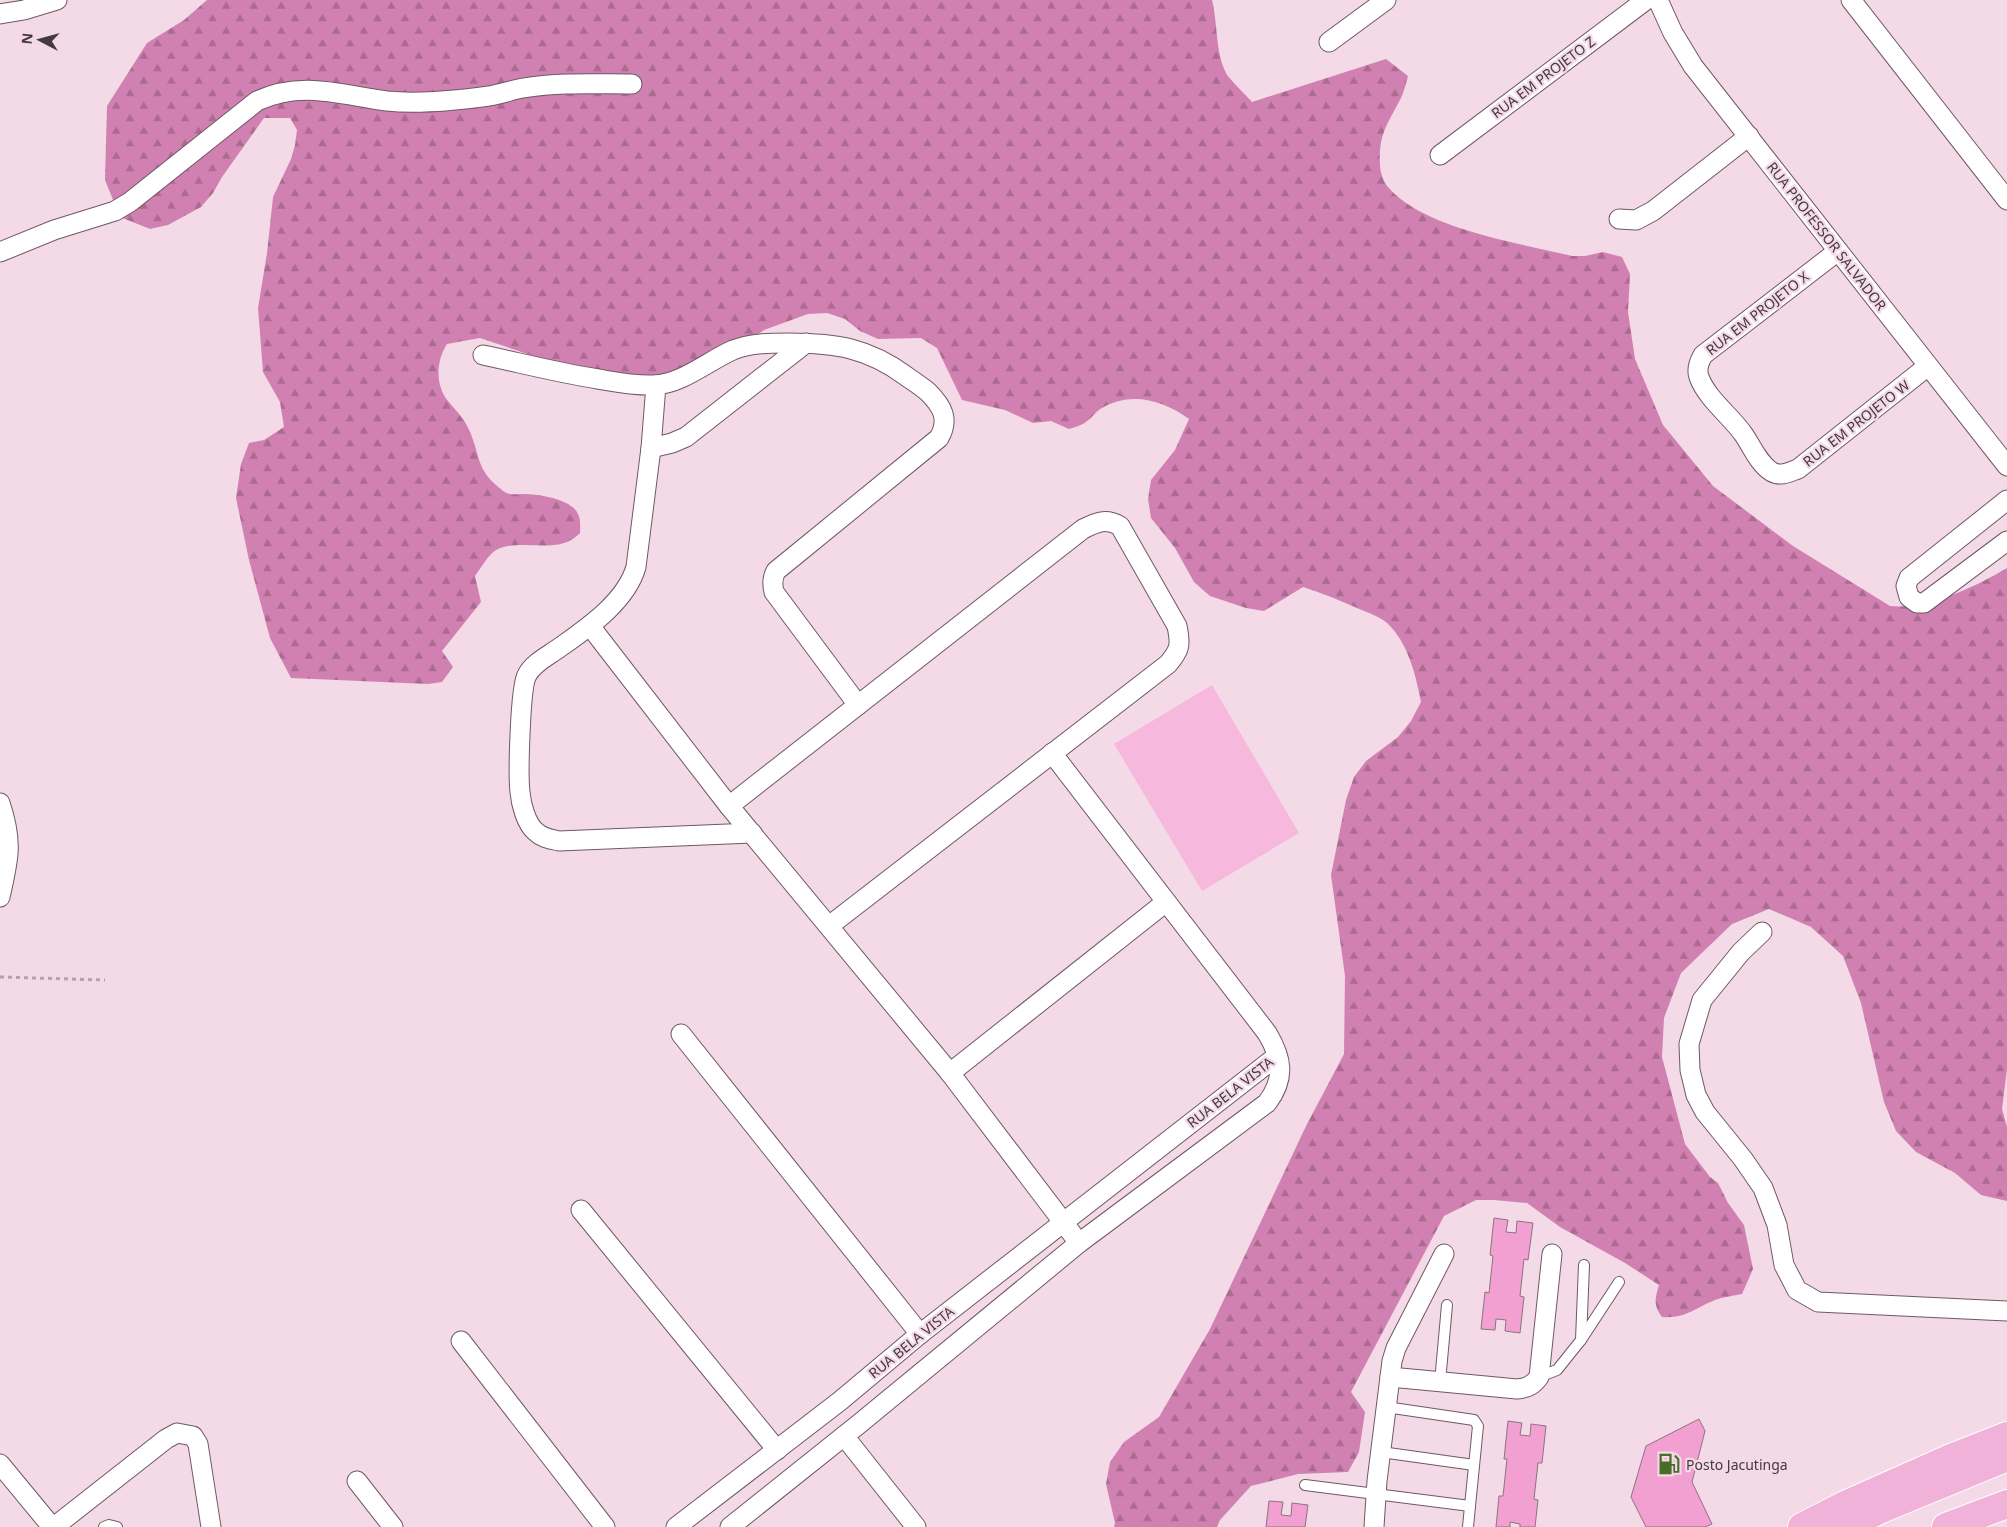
<svg xmlns="http://www.w3.org/2000/svg" width="2007" height="1527" font-family="'Noto Sans',sans-serif">
  <style>
    .forest { fill: url(#forest-firs) }
    .pitch { fill: #f7b8dd }
    .building { fill: #f2a0d1; stroke: #8c7481 }
    .lines { fill: none; stroke-linecap: round; stroke-linejoin: round }
    .service-casing { stroke: #6f5865; stroke-width: 12 }
    .minor-casing { stroke: #6f5865; stroke-width: 21 }
    .primary-casing { stroke: #fff; stroke-width: 30 }
    .path { stroke: #b5a0ab; stroke-width: 3; stroke-dasharray: 4 4; stroke-linecap: butt }
    .service { stroke: #fff; stroke-width: 10 }
    .minor { stroke: #fff; stroke-width: 19 }
    .primary { stroke: #f0b2d8; stroke-width: 28 }
    .labels { text-anchor: middle; dominant-baseline: central; stroke-width: 4.5; stroke-linejoin: round; paint-order: stroke }
    .street-label { font-size: 14px; fill: #44393f; stroke: #f4d9e7 }
    .poi-label { font-size: 14px; fill: #44393f; stroke: #f4d9e7; text-anchor: start }
  </style>
  <defs>
    <pattern id="forest-firs" width="22" height="20" patternUnits="userSpaceOnUse" patternTransform="scale(1.25)"><rect width="22" height="20" fill="#d181b1"/><path d="M5 1l3.5 6h-7zM16 11l3.5 6h-7z" fill="#ab6b91"/></pattern>
  </defs>
  <rect width="100%" height="100%" fill="#f4d9e7"/>
  <path class="forest" d="M207 0H1212C1218 24 1215 51 1226 73 1229 79 1246 95 1252 102L1386 59 1408 76C1406 84 1404 91 1401 98 1392 116 1381 130 1380 151 1379 163 1380 178 1388 187 1423 229 1520 243 1572 256H1585L1603 252 1622 257 1630 274 1628 312 1635 359 1663 425 1713 486 1793 546 1890 606C1927 610 1975 587 2007 568V1069L2002 1109 2007 1127V1201L1981 1195 1955 1173 1916 1152 1896 1131 1884 1102 1861 1003 1843 956 1811 927 1769 909 1732 924 1681 973 1664 1018 1662 1057 1685 1144 1710 1177 1718 1183 1728 1203 1744 1225 1753 1269 1742 1294C1733 1296 1723 1297 1715 1300 1695 1308 1685 1319 1662 1317 1653 1305 1655 1298 1659 1285L1625 1263 1560 1227 1527 1203 1494 1200H1476L1444 1216 1351 1392 1365 1412 1359 1452 1348 1472 1298 1474 1251 1486 1220 1520 1217 1527H1114L1115 1523 1106 1484 1110 1462 1124 1442 1159 1417 1210 1329 1306 1126 1344 1054 1345 976 1331 875 1346 800 1354 777 1366 761 1398 737 1411 721 1421 702C1416 676 1409 647 1391 627 1383 617 1368 613 1357 608 1339 600 1322 593 1303 587L1264 611 1246 608 1210 596 1194 582 1175 548 1151 518 1148 499 1151 480 1175 450 1189 419C1163 400 1131 391 1102 408 1096 411 1093 417 1087 421 1083 425 1075 427 1069 429L1051 421 1033 423 1005 410 962 400 937 348 921 338 878 339 860 331 845 319 827 313 808 314 764 330 746 343 694 372 651 377 601 375 566 367 480 338 447 344C436 361 435 385 448 401 457 412 465 419 470 432 481 458 476 470 502 490 509 496 515 494 523 494 538 494 572 499 578 514 581 520 580 527 580 533 559 556 524 538 498 549 489 553 481 568 475 576L481 602 442 651 453 667 442 682 428 684 291 678 270 638 249 560 236 498 241 464 249 443 264 440 284 427 280 402 263 372 258 308 267 253 273 197 291 159 295 145 297 130 290 118H264L222 177 213 193 201 207 168 225 150 229 120 217 105 180 107 106 147 43 184 20Z"/>
  <path class="pitch" d="M1212 685 1299 833 1202 891 1114 744Z"/>
  <g class="building">
    <path d="M1494 1218 1508 1220 1506 1232 1516 1233 1517 1221 1533 1223 1528 1260 1524 1259 1520 1296 1524 1297 1520 1333 1505 1331 1506 1320 1496 1319 1495 1330 1481 1329 1485 1292 1489 1293 1493 1256 1490 1255Z"/>
    <path d="M1699 1419 1705 1431 1692 1482 1712 1524 1705 1527H1646L1631 1497 1646 1446Z"/>
    <path d="M1508 1421 1522 1423 1520 1435 1530 1436 1531 1424 1546 1426 1542 1463H1538L1534 1499 1538 1500 1535 1527H1520V1524L1510 1522V1527H1496L1499 1496H1503L1507 1459H1504Z"/>
    <path d="M1269 1501 1283 1502 1281 1515 1291 1516 1292 1503 1308 1505 1305 1527H1266Z"/>
  </g>
  <g class="lines">
    <g class="service-casing">
      <g id="service">
        <path d="M1581 1340 1619 1282"/>
        <path d="M1539 1377 1557 1370 1581 1340 1584 1265"/>
        <path d="M1440 1382 1447 1305"/>
        <path d="M1386 1407 1474 1420 1478 1426 1470 1506"/>
        <path d="M1381 1452 1474 1465"/>
        <path d="M1305 1485 1470 1506 1468 1527"/>
        <path d="M104 1527 109 1525 117 1527"/>
      </g>
    </g>
    <g class="minor-casing">
      <g id="minor">
        <path d="M1658 0 1673 33 1693 66 2007 466"/>
        <path d="M1851 0 2007 200"/>
        <path d="M0 14 24 10 57 0"/>
        <path d="M1329 42 1386 0"/>
        <path d="M1440 155 1646 0"/>
        <path d="M1619 219 1636 220 1653 211 1749 136"/>
        <path d="M1838 251 1703 355C1699 362 1696 369 1699 377 1707 399 1731 416 1744 435 1752 447 1759 464 1772 472 1781 477 1789 472 1798 469L1928 366"/>
        <path d="M0 252 54 230 115 211 130 202 257 101C302 80 341 95 387 101 416 104 460 100 489 96 501 94 512 90 523 88 559 82 596 84 632 84"/>
        <path d="M483 355C521 363 559 373 598 379 616 382 635 386 654 385 682 384 708 361 733 350 751 343 770 343 789 343 836 343 868 348 906 376 913 381 921 386 928 392 942 406 950 419 939 438L776 571C772 578 772 584 774 592L858 705"/>
        <path d="M656 385 651 448 636 567C626 602 587 628 559 648 548 656 533 663 527 675 520 687 518 776 520 792 521 804 526 823 535 831 542 838 550 839 559 841L752 833"/>
        <path d="M651 448 672 443 686 437 806 343"/>
        <path d="M2007 500 1909 578 1906 586 1909 597 1917 603H1924L2007 541"/>
        <path d="M590 626 729 806 950 1073 1079 1243"/>
        <path d="M0 803C13 842 9 858 0 897"/>
        <path d="M729 806 1083 529C1097 522 1106 518 1120 526L1177 626C1181 645 1180 650 1168 664L829 926"/>
        <path d="M1762 932 1741 952 1702 1000 1689 1044 1690 1070 1696 1095 1705 1112 1743 1159 1763 1188 1777 1225 1784 1265 1797 1290 1818 1302 2007 1311"/>
        <path d="M681 1034 920 1334"/>
        <path d="M950 1073 1166 902"/>
        <path d="M581 1210 777 1450"/>
        <path d="M461 1341 605 1527"/>
        <path d="M1390 1377 1517 1389C1528 1388 1533 1385 1539 1377L1552 1254"/>
        <path d="M844 1436 916 1527"/>
        <path d="M0 1464 52 1527"/>
        <path d="M357 1481 393 1527"/>
        <path d="M54 1527 166 1439 177 1433 193 1436 198 1444 211 1527"/>
        <path d="M676 1527 840 1401 920 1334 1277 1056"/>
        <path d="M730 1527 859 1424 1079 1243 1267 1103C1286 1078 1282 1058 1267 1033L1052 753"/>
        <path d="M1374 1527 1377 1481 1392 1361 1396 1348 1444 1254"/>
      </g>
    </g>
    <g class="primary-casing">
      <g id="primary">
        <path d="M1802 1527 1845 1505 1951 1458 2007 1436"/>
        <path d="M1844 1527 1881 1509 2007 1457"/>
        <path d="M1946 1527 2007 1504"/>
      </g>
    </g>
    <path class="path" d="M0 977 105 980"/>
    <use href="#service" class="service"/>
    <use href="#minor" class="minor"/>
    <use href="#primary" class="primary"/>
  </g>
  <defs>
    <g id="fuel-bare" transform="scale(1.725)"><path d="M-5.5-6h7V0h2V4h1.3V-2.5L3-4.5l.8-.8L6-3V5H2.5V1h-1V6h-7ZM-4.2-4.7v3.2H.2V-4.7Z" fill="#476e29" stroke="#f4d9e7" stroke-width="2.5" paint-order="stroke"/></g>
  </defs>
  <g fill-rule="evenodd">
    <use href="#fuel-bare" x="1669" y="1464"/>
  </g>
  <g class="labels">
    <g class="street-label">
      <text transform="translate(1543 77) rotate(-37)">RUA EM PROJETO Z</text>
      <text transform="translate(1827 236) rotate(52)">RUA PROFESSOR SALVADOR</text>
      <text transform="translate(1757 313) rotate(-38)">RUA EM PROJETO X</text>
      <text transform="translate(1856 423) rotate(-38)">RUA EM PROJETO W</text>
      <text transform="translate(1230 1092) rotate(-38)">RUA BELA VISTA</text>
      <text transform="translate(911 1342) rotate(-39)">RUA BELA VISTA</text>
    </g>
    <g class="poi-label">
      <text x="1686" y="1464">Posto Jacutinga</text>
    </g>
  </g>
  <g transform="translate(40 40) rotate(276)" stroke="#f4d9e7" stroke-width="4" paint-order="stroke">
  <path d="M0-4L9 19L0 12L-9 19Z" fill="#44393f"/>
  <text y="-8" font-size="14" font-weight="bold" text-anchor="middle" fill="#44393f">N</text>
  </g>
</svg>
